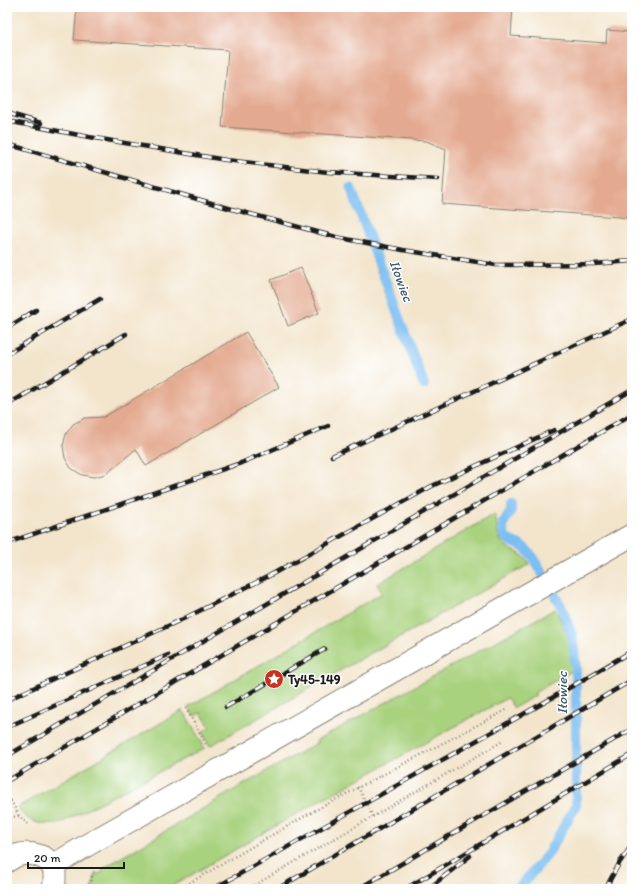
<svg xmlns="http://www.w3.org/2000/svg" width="639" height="896" font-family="Itim,sans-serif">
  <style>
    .green { fill: #a8d27e; stroke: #62774d }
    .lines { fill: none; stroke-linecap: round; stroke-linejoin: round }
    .stream { stroke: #7bbef1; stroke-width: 10 }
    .building { fill: #e4aa91 }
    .minor-casing { stroke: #888074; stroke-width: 24 }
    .path { stroke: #888074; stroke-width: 2.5; stroke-dasharray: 1 3; stroke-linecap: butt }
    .minor { stroke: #fff; stroke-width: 22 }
    .rail-casing { stroke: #1c1c1c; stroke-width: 4.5 }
    .rail { stroke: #fff; stroke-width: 3; stroke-dasharray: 9; stroke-linecap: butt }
    .labels { text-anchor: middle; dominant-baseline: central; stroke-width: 3; stroke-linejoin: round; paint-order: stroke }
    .poi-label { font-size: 13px; font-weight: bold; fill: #1c1c1c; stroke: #fff; text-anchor: start }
    .water-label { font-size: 14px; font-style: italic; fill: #425d71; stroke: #fff }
  </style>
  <rect width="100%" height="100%" fill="#fff"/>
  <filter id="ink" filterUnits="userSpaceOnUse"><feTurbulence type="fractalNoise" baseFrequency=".025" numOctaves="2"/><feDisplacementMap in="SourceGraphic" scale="8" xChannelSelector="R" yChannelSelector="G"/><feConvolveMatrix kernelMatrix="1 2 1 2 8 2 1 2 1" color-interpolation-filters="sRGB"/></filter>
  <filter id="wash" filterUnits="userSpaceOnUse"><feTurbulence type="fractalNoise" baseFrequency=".012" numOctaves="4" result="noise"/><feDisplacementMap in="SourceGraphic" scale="16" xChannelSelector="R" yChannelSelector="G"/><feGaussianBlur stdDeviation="0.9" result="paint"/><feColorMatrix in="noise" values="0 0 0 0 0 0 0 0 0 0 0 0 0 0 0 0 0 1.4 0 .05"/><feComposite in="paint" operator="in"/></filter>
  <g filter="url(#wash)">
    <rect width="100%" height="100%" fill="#f3e5cc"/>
    <g class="green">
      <path d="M494 514C499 522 494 533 503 543 512 553 521 550 530 564L350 665 210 746 202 732 210 727 201 713 194 716 188 707 382 593 377 584Z"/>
      <path d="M555 609C565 628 575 649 572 671L534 693 536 695 514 708 507 698 312 805 167 889H92L96 872 98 874 103 872 102 869 234 790 317 743 316 741Z"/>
      <path d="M183 710 205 748 61 823C49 825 36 825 26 817 22 815 20 810 18 807Z"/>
    </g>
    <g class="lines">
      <g class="stream">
        <path d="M351 188 424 385"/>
        <path d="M511 504V510L509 515 503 523V529L505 536 510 541 520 545 526 549 533 557 561 606 572 635 576 668V805L548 854 518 889"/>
      </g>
    </g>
    <g id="blocks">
      <g class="building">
        <path d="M77 7H513L511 36 606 43 607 30 632 32V218L442 204 446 149 426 141 222 127 228 50 74 40Z"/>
        <path d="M301 268 319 313 288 326 271 280Z"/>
        <path d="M246 332 279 387 146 466 136 449 106 474 94 477 82 475 71 468 65 458 63 446 66 434 73 424 85 418 104 417Z"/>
      </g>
    </g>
  </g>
  <g filter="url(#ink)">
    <use href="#blocks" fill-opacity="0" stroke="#888074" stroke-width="1"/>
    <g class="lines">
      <g class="minor-casing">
        <g id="minor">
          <path d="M7 861C11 859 14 856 18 855 30 852 47 855 53 867 56 873 54 882 54 889"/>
          <path d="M52 866 89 844 632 535"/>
        </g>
      </g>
      <g class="path">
        <path d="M186 708 207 746"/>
        <path d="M358 787 373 817"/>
        <path d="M7 803 11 801 19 816"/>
        <path d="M7 820 11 817 19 816 29 825"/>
        <path d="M89 889 92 876"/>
        <path d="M179 889 312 812 508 709"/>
        <path d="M248 889 503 741"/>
      </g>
      <use href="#minor" class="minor"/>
      <g class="rail-casing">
        <g id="rail">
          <path d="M7 113 41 123"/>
          <path d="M7 121 89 137 226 160 328 172 438 179"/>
          <path d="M7 144 232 209 336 237 403 250 496 265 594 264 632 261"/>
          <path d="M7 328 36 310"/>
          <path d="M7 354 100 299"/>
          <path d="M7 405 126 334"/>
          <path d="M332 456 632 319"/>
          <path d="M7 543 241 463 328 426"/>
          <path d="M7 700 183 619 267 577 432 486 554 430"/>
          <path d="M226 707 325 649"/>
          <path d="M7 727 168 655"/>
          <path d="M7 756 632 390"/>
          <path d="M7 781 632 414"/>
          <path d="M213 889 545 702 632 651"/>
          <path d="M277 889 632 680"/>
          <path d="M358 889 632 729"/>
          <path d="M405 889 632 754"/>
          <path d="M428 889 470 856"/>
          <path d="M605 889 620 862 632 845"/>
        </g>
      </g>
      <use href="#rail" class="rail"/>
    </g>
  </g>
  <defs>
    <g id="sight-disc" transform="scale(1)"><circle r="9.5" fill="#c8321e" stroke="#fff"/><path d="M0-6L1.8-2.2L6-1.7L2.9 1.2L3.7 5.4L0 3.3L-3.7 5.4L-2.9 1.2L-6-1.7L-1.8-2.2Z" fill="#fff"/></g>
  </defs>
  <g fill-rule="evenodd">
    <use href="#sight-disc" x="274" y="679"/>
  </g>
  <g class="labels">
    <g class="poi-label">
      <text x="288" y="679">Ty45-149</text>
    </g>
    <g class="water-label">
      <text transform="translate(401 281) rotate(70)">Iłowiec</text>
      <text transform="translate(562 693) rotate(-90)">Iłowiec</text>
    </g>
  </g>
  <rect width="639" height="896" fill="none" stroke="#fff" stroke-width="24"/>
  <path d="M28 862v6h96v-6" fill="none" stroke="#1c1c1c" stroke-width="2"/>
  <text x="34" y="862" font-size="12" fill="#1c1c1c" stroke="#ffffff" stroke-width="3" paint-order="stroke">20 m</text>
</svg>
